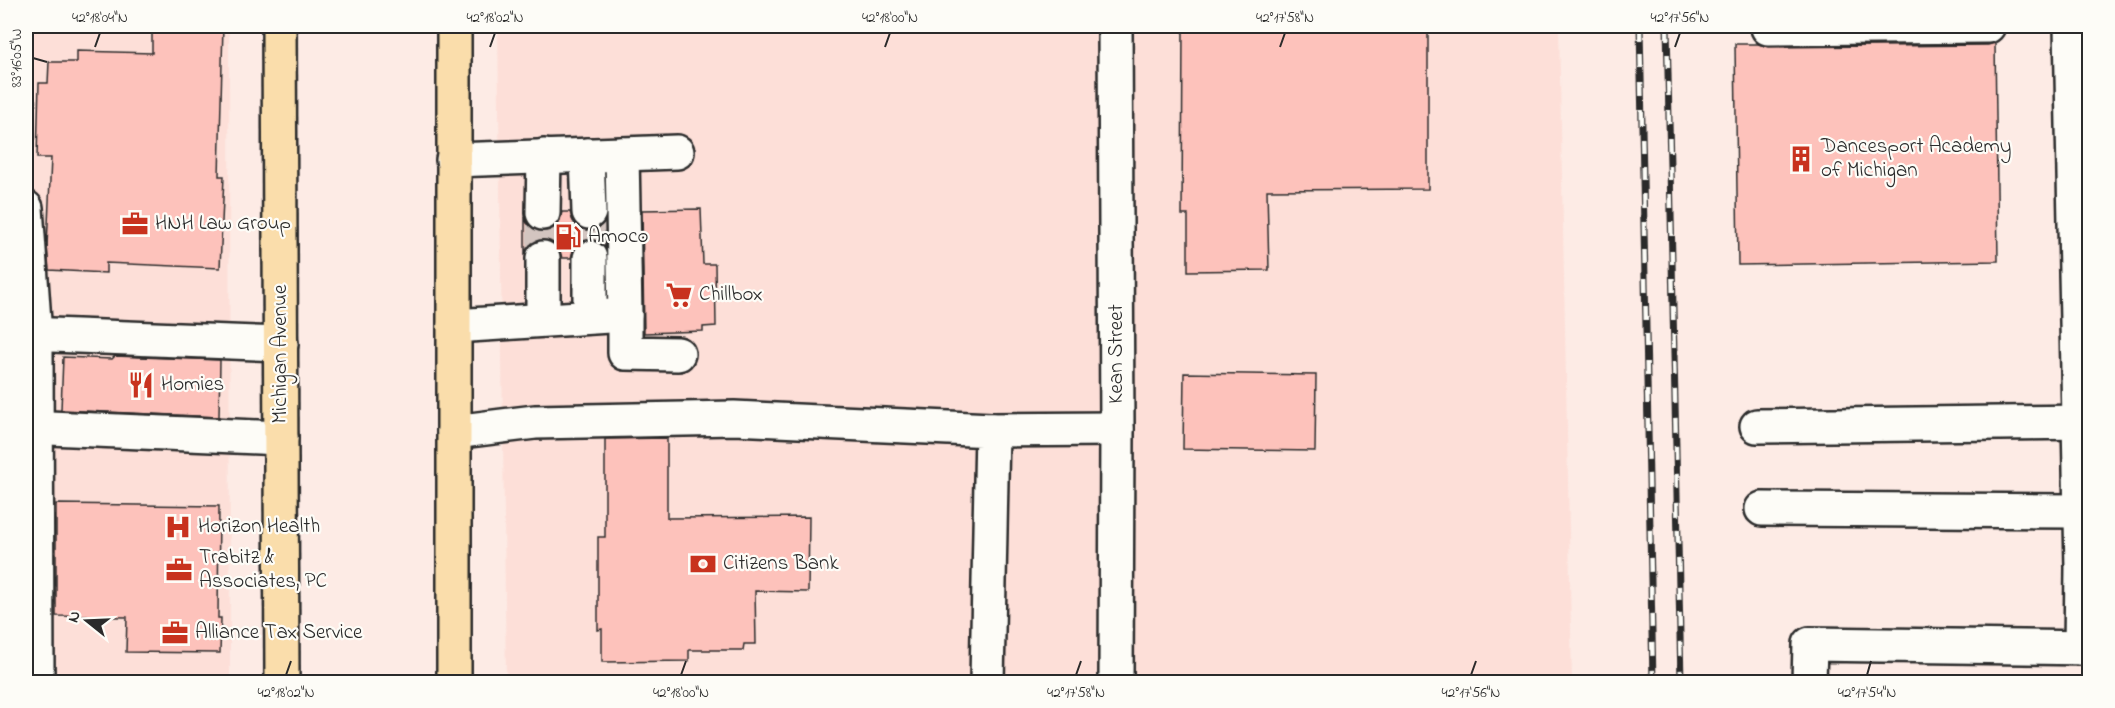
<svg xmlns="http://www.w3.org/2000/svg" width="2115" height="708" font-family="'Indie Flower',sans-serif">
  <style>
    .built { fill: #fddfd8 }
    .building { fill: #fdc2bb; stroke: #2b2b2b; stroke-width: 1.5 }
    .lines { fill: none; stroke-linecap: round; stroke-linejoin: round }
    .minor-tunnel { stroke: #d3c5c0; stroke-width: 33; stroke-dasharray: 33 16; stroke-linecap: butt }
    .minor-casing { stroke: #2b2b2b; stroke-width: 38 }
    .major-casing { stroke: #2b2b2b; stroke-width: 38 }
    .minor { stroke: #fdfcf7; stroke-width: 33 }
    .major { stroke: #faddab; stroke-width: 33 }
    .rail-casing { stroke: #2b2b2b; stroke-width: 7 }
    .rail { stroke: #fdfcf7; stroke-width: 4.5; stroke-dasharray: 14; stroke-linecap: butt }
    .ticks { fill: none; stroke: #2b2b2b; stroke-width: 2 }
    .labels { text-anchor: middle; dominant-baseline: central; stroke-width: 4.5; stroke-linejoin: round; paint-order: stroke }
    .poi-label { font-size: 21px; fill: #2b2b2b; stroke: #fdfcf7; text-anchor: start }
    .street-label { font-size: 21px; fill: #2b2b2b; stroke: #fdfcf7 }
    .neatline { fill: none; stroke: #2b2b2b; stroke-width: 2 }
    .ticks-label { font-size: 15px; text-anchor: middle; fill: #2b2b2b }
  </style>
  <rect width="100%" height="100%" fill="#fdebe5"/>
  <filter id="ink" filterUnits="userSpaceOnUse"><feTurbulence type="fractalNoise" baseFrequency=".0167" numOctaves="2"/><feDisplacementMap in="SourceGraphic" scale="12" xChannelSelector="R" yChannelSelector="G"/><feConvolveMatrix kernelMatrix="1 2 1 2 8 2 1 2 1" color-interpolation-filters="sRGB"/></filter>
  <g filter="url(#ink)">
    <g class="built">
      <path d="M26 26H229L230 682H26Z"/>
      <path d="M498 26H1559L1572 682H506Z"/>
    </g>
    <g class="building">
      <path d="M152 26H223L219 176H224L220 268 106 263V273L49 270 47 246 51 158H37L39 83H48L49 62H77V51L152 53Z"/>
      <path d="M1183 26H1428V189L1267 190 1269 270 1188 271V215H1182Z"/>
      <path d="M1995 43 1998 261 1738 265 1735 44H1758L1768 47 1988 45Z"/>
      <path d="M701 209 703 264H715L716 326 703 327V331L644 333 642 210Z"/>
      <path d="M562 212H570L573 221 581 229 590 231 598 228 605 222V247L599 242 589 239 580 242 574 248 571 258H562L559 249 553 242 542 239 533 242 527 248 525 254V217L527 223 533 229 543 232 552 230 559 223Z"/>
      <path d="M115 356 220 360 219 417 61 410 63 357 112 359Z"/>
      <path d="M1184 373 1316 375 1315 451 1183 449Z"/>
      <path d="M667 438V518L809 517 808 592 755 591 756 644H744L743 650H689V661L602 662V629L598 630V537H605V439Z"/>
      <path d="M56 504 219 506 218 618H221L220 653 126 652 127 617 56 616Z"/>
    </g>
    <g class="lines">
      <g class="minor-tunnel">
        <path d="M589 212 590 258"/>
        <path d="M543 258V213"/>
      </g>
      <g class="minor-casing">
        <g id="minor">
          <path d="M1115 26 1117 429 1116 682"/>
          <path d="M1768 26V28L1988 26"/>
          <path d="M2071 26 2082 568 2081 648"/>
          <path d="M622 154 677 152"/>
          <path d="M587 155 589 212"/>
          <path d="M453 160 622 154 625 315 454 326"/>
          <path d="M26 208 36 350 37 682"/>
          <path d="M543 213 544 156"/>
          <path d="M543 258V319"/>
          <path d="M625 315V353L678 354"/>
          <path d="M590 316V258"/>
          <path d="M26 334 281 344"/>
          <path d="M1757 426 2090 422"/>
          <path d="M26 427 281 438"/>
          <path d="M992 430 1117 429"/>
          <path d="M454 432 535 422 734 418 992 430 987 682"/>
          <path d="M1762 509 2080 511"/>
          <path d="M1809 682 1810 644 2090 648"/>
        </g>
      </g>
      <g class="major-casing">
        <g id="major">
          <path d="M279 26 282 682"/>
          <path d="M454 26V682"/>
        </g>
      </g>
      <use href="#minor" class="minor"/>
      <use href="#major" class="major"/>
      <g class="rail-casing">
        <g id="rail">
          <path d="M1640 26 1653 682"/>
          <path d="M1667 26 1681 682"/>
        </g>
      </g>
      <use href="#rail" class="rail"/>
    </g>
  </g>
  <path class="ticks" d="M95 47 100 33M490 47 495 33M885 47 890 33M1280 47 1285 33M1675 47 1680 33M33 58 47 62M286 675 291 661M681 675 686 661M1076 675 1081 661M1471 675 1476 661M1867 675 1871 661"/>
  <defs>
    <g id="building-bare" transform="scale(2.07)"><path d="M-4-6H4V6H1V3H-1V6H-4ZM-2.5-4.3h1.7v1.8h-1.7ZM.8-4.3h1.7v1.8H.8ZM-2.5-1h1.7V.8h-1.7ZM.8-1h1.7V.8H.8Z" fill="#c8321e" stroke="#fdfcf7" stroke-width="2.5" paint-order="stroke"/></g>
    <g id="office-bare" transform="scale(2.07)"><path d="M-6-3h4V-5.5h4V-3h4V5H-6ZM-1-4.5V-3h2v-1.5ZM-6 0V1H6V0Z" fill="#c8321e" stroke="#fdfcf7" stroke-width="2.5" paint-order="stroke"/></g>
    <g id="fuel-bare" transform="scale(2.07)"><path d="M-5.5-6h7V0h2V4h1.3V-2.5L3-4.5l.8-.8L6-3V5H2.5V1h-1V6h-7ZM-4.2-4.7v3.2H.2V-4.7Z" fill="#c8321e" stroke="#fdfcf7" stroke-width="2.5" paint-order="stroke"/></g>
    <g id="supermarket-bare" transform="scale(2.07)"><path d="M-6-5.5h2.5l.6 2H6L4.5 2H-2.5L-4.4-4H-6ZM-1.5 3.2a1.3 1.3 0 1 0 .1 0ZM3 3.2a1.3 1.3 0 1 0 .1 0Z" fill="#c8321e" stroke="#fdfcf7" stroke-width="2.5" paint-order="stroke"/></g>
    <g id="restaurant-bare" transform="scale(2.07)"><path d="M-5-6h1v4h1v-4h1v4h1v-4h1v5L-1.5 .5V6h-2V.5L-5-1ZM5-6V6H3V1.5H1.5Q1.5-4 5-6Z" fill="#c8321e" stroke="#fdfcf7" stroke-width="2.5" paint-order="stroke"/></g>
    <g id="hospital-bare" transform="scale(2.07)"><path d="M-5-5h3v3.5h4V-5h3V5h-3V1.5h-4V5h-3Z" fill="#c8321e" stroke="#fdfcf7" stroke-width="2.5" paint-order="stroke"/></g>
    <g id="bank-bare" transform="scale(2.07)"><path d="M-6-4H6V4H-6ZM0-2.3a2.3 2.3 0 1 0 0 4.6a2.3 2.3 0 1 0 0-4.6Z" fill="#c8321e" stroke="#fdfcf7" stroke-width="2.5" paint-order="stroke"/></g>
  </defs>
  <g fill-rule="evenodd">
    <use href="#building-bare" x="1801" y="159"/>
    <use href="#office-bare" x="135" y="224"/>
    <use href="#fuel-bare" x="568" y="237"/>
    <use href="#supermarket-bare" x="679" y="295"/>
    <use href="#restaurant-bare" x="141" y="385"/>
    <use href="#hospital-bare" x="178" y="527"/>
    <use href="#bank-bare" x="703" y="564"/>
    <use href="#office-bare" x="179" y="570"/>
    <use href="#office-bare" x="175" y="633"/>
  </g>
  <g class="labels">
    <g class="poi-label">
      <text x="1821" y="147">Dancesport Academy<tspan x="1821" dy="24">of Michigan</tspan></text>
      <text x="155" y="224">HNH Law Group</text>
      <text x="588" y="237">Amoco</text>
      <text x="699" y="295">Chillbox</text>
      <text x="161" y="385">Homies</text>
      <text x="198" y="527">Horizon Health</text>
      <text x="199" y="558">Trabitz &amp;<tspan x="199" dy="24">Associates, PC</tspan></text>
      <text x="723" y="564">Citizens Bank</text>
      <text x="195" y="633">Alliance Tax Service</text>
    </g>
    <g class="street-label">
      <text transform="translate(281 354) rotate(-90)">Michigan Avenue</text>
      <text transform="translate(1117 354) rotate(-90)">Kean Street</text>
    </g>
  </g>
  <rect width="2115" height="708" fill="none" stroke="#fdfcf7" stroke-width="66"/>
  <g transform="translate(87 621) rotate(288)" stroke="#fdfcf7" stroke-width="4.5" paint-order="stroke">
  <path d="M0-4.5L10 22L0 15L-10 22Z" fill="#2b2b2b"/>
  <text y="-9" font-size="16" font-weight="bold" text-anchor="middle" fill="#2b2b2b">N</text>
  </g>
  <rect x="33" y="33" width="2049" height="642" class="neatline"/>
  <g class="ticks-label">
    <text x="100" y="22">42°18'04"N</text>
    <text x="495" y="22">42°18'02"N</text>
    <text x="890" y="22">42°18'00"N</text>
    <text x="1285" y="22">42°17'58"N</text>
    <text x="1680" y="22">42°17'56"N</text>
    <text transform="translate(16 58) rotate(-90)" y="5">83°16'05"W</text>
    <text x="286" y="697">42°18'02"N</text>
    <text x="681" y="697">42°18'00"N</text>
    <text x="1076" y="697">42°17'58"N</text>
    <text x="1471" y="697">42°17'56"N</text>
    <text x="1867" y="697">42°17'54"N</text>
  </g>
</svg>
